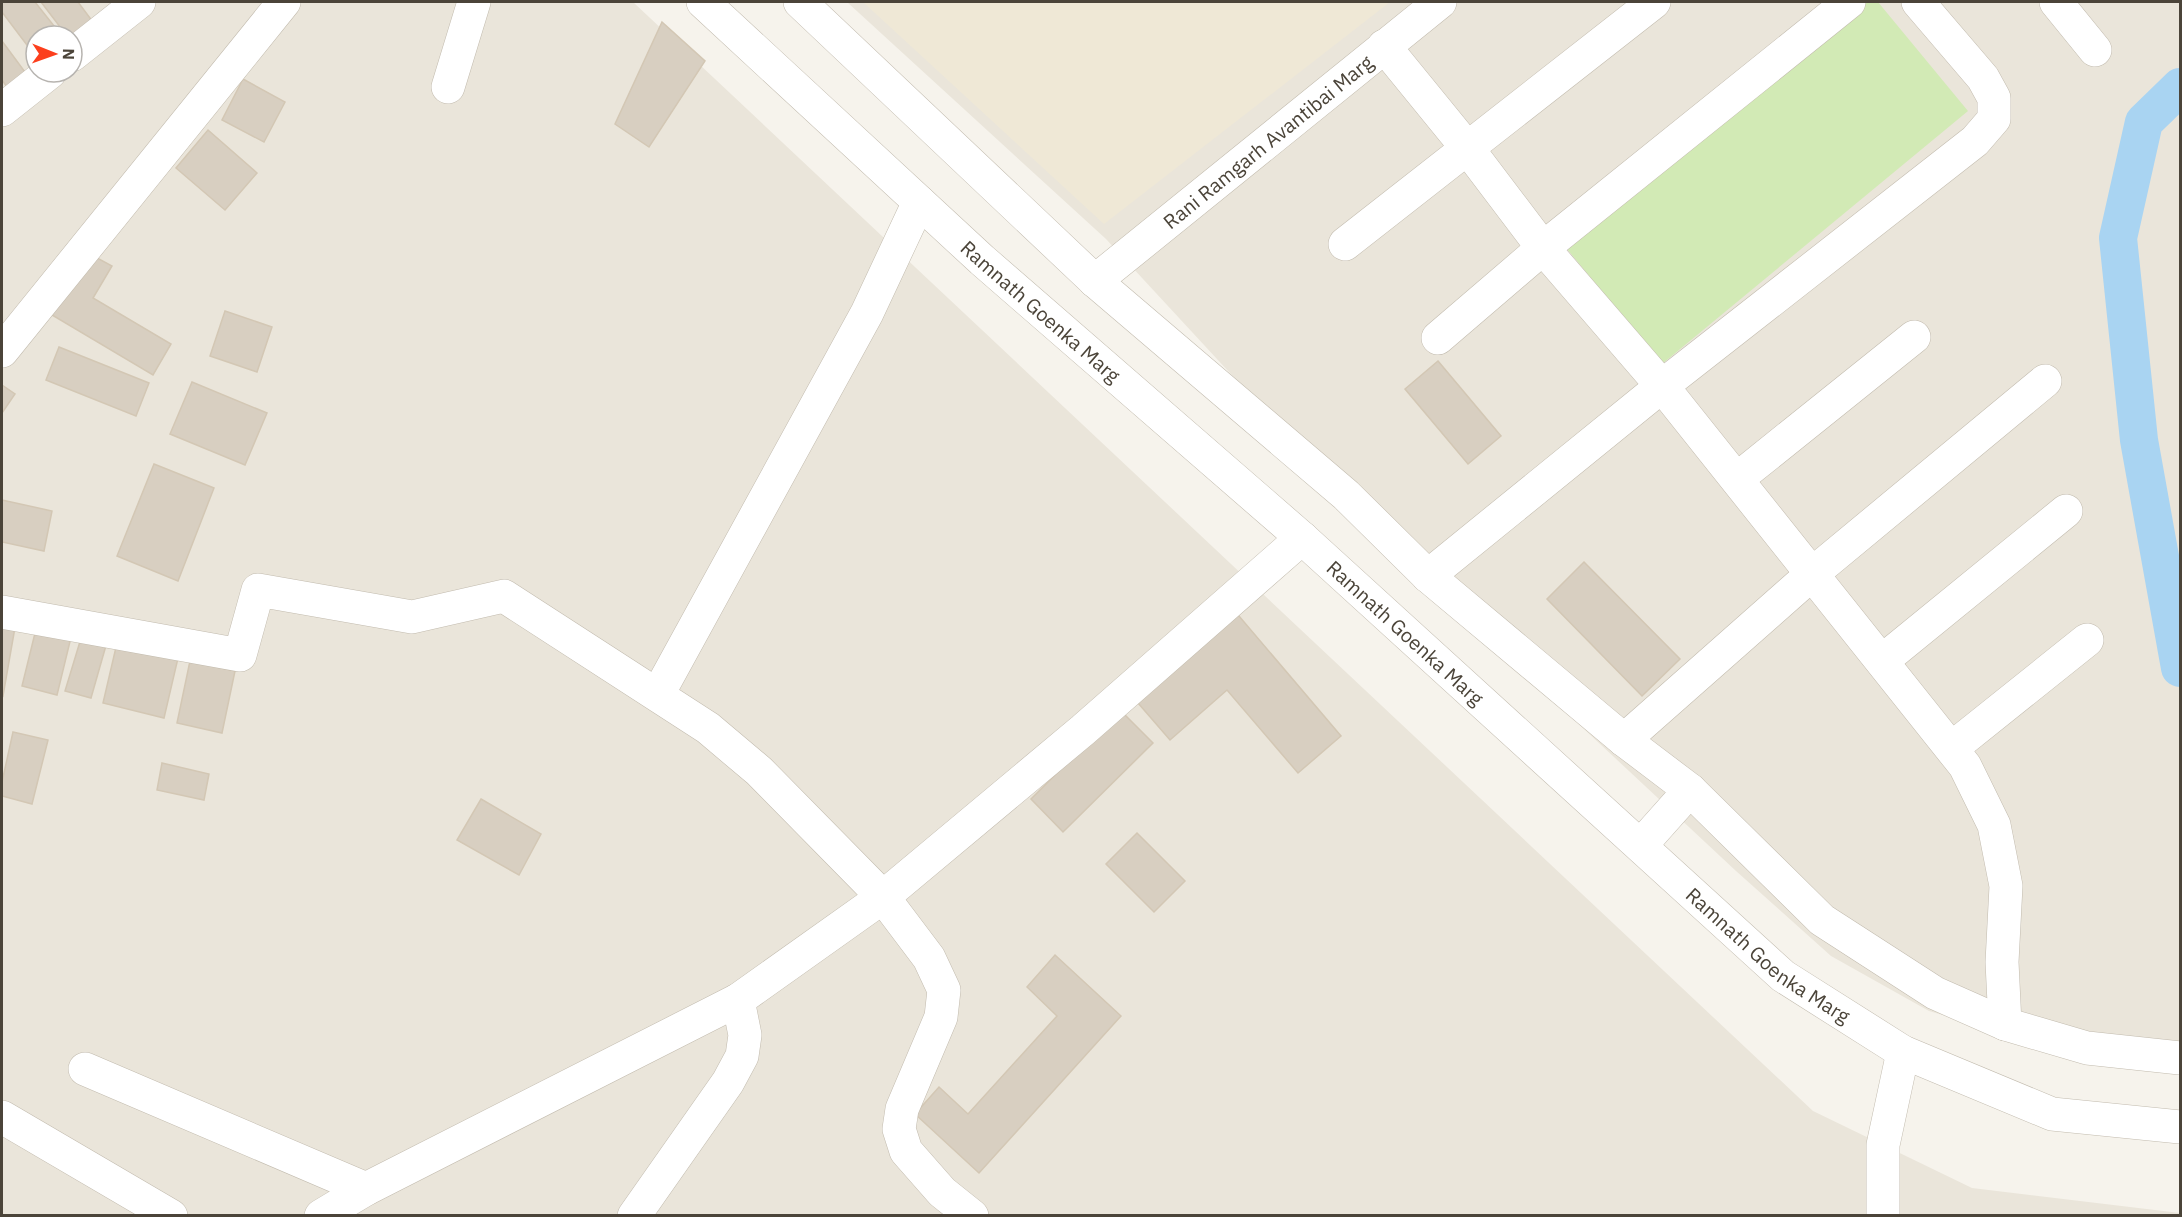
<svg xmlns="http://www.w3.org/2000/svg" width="2182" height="1217" font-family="'IBM Plex Sans',sans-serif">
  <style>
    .residential { fill: #eae5da; fill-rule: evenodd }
    .education { fill: #efe8d6 }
    .green { fill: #d2eab5 }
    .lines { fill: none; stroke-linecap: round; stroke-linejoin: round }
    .canal { stroke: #a9d4f2; stroke-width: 38 }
    .building { fill: #d8cfc1; stroke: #d3c7b4; stroke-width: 1.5 }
    .minor-casing { stroke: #c2bbae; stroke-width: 34 }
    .minor { stroke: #fff; stroke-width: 33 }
    .labels { text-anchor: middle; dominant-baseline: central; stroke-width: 5; stroke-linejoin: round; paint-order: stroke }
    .street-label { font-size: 20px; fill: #4b4439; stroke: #fff }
  </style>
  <rect width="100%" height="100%" fill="#f6f3ec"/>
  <g class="residential">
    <path d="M2 2H633L1813 1111 1972 1188 2180 1213V1216H2ZM36 36H72V72H36Z"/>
    <path d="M847 2H2180V1042L2064 1050 1929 1011 1831 956 1736 871 1401 558 1106 239Z"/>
  </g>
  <path class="education" d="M863 2H1390L1104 224Z"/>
  <path class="green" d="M1866 2H1878L1968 111 1662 364 1567 249Z"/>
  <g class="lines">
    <path class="canal" d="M2180 87 2144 122 2118 238 2139 440 2180 668"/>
  </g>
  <g class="building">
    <path d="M2 2H35L62 36H36V57L2 12Z"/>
    <path d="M41 2H78L93 22 72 36H67Z"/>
    <path d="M662 22 705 61 649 147 615 124Z"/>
    <path d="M2 41 28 76 9 90 2 80Z"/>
    <path d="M243 79 285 102 264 142 222 120Z"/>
    <path d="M208 130 257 173 225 210 176 168Z"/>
    <path d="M88 253 112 266 93 298 171 344 153 375 52 315Z"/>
    <path d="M225 311 272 327 257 372 210 356Z"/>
    <path d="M59 347 149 383 136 416 46 380Z"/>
    <path d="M1438 361 1501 436 1468 464 1405 389Z"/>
    <path d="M192 382 267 413 245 465 170 434Z"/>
    <path d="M2 385 15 394 2 413Z"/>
    <path d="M154 464 214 488 178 581 117 556Z"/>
    <path d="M2 500 52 511 44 551 2 542Z"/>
    <path d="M1584 562 1680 659 1642 696 1547 599Z"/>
    <path d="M1233 609 1341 736 1298 773 1227 690 1170 740 1132 696Z"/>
    <path d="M2 613 17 616 3 696 2 695Z"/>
    <path d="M38 621 73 629 57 695 22 686Z"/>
    <path d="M82 635 107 642 91 698 65 691Z"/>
    <path d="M117 643 178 658 164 718 103 703Z"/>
    <path d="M190 661 235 671 222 733 177 723Z"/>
    <path d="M1120 710 1153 743 1063 832 1031 799Z"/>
    <path d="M13 732 48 740 32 804 2 796V782Z"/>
    <path d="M162 763 209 774 204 800 157 790Z"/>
    <path d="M481 799 541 834 519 875 457 840Z"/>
    <path d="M1137 833 1185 881 1154 912 1106 864Z"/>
    <path d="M1055 955 1121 1016 979 1173 915 1114 939 1087 968 1114 1057 1016 1027 987Z"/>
  </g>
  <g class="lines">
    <g class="minor-casing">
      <g id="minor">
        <path id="s1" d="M703 2 982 260 1302 538 1783 976 1903 1052 2052 1114 2180 1127"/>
        <path d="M800 2 1095 281 1346 495 1428 576 1624 740 1690 790 1822 920 1935 993 2005 1024 2087 1048 2180 1058"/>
        <path d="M2056 2 2095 50"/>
        <path d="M1384 46 1468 149 1543 248 1662 386 1965 766 1994 825 2006 886 2002 962 2005 1024"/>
        <path d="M72 55 139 2"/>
        <path d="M448 87 474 2"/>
        <path d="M2 110 50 72"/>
        <path d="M1345 244 1654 2"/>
        <path id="s2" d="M1095 281 1440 2"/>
        <path d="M1438 338 1543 248 1849 2"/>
        <path d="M2 351 284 2"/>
        <path d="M1737 479 1914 337"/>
        <path d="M1428 576 1662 386 1975 141 1994 119V98L1983 78 1918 2"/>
        <path d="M2 612 240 655 258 590 412 617 504 596 708 728 759 771 883 897 929 958 944 990 941 1017 902 1109 899 1129 906 1151 942 1192 972 1216"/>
        <path d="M1882 661 2066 511"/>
        <path d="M658 694 867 313 919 202"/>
        <path d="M1624 740 1812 574 2045 381"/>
        <path d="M1952 748 2087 640"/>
        <path d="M1641 845 1690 790"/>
        <path d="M85 1069 366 1189"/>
        <path d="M2 1117 171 1216"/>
        <path d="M321 1216 366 1189 738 1000 883 897 1083 730 1302 538"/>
        <path d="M634 1216 728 1082 742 1056 745 1035 738 1000"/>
        <path d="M1883 1216V1145L1903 1052"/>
      </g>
    </g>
    <use href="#minor" class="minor"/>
  </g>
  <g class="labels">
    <g class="street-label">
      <text stroke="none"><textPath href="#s2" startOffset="222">Rani Ramgarh Avantibai Marg</textPath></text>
      <text stroke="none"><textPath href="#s1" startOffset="458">Ramnath Goenka Marg</textPath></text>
      <text stroke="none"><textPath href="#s1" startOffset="944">Ramnath Goenka Marg</textPath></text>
      <text stroke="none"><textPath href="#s1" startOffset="1430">Ramnath Goenka Marg</textPath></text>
    </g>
  </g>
  <rect width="2182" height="1217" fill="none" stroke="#4b4439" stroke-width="6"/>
  <g transform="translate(54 54) rotate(91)"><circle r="28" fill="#ffffff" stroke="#b7b4b0" stroke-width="1.5"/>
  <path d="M0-4.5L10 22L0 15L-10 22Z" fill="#fc3f1d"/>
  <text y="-9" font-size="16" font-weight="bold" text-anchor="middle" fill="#4b4439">N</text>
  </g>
</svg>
